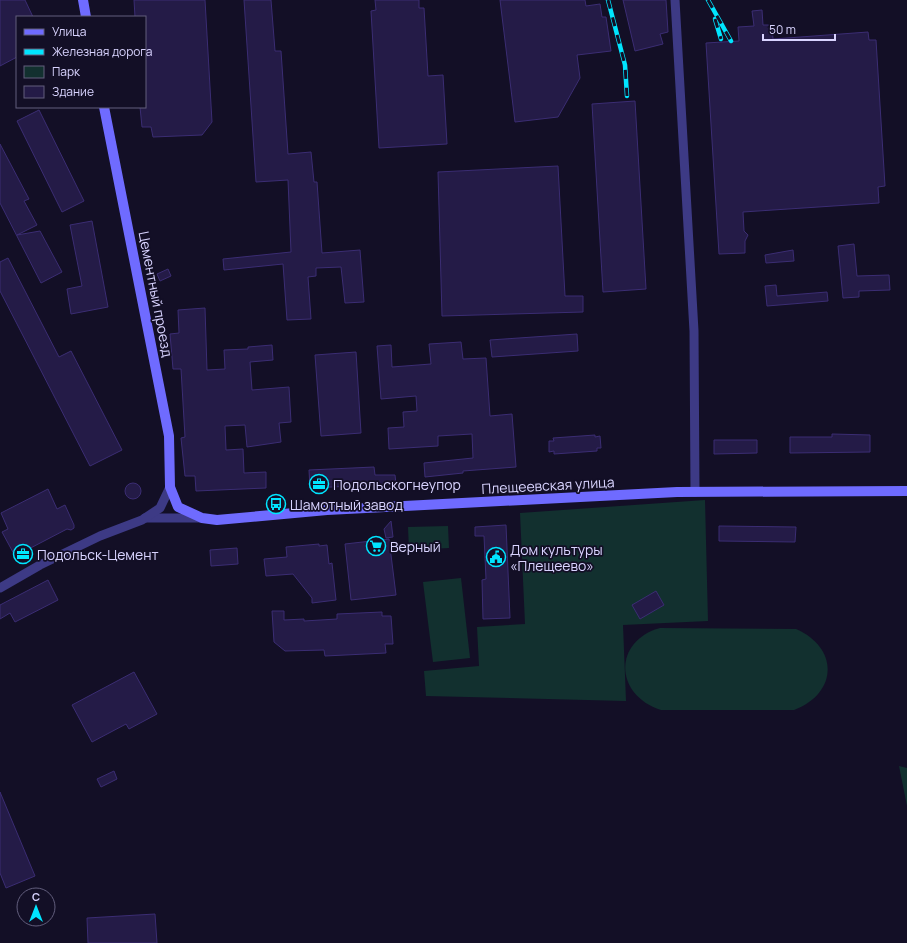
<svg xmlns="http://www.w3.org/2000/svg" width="907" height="943" font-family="Manrope,sans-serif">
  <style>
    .green { fill: #12302f }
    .building { fill: #241b47; stroke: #3b2d73 }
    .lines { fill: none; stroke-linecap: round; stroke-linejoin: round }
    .street { stroke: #3d3a85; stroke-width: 9 }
    .secondary { stroke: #6f6bff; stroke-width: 10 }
    .rail-casing { stroke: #00e5ff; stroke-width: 4.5 }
    .rail { stroke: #130f26; stroke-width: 3; stroke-dasharray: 9; stroke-linecap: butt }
    .labels { text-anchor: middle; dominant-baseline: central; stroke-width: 3.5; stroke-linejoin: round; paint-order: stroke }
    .street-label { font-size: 14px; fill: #d9d4ff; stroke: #130f26 }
    .poi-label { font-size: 14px; fill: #d9d4ff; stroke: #130f26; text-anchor: start }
  </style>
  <rect width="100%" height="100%" fill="#130f26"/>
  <g class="green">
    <path d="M705 500 708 621 623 625 626 701 426 696 424 671 479 666 477 627 525 624 520 513Z"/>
    <path d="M448 526 449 548 409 550 408 527Z"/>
    <path d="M461 578 470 658 433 662 423 582Z"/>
    <path d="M660 628 796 629C839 648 838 693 794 710H661C614 695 613 641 660 628Z"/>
    <path d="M899 766 907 768V806Z"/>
  </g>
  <g class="building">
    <path d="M0 0H25L33 17H17V57L0 66Z"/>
    <path d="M134 0H205L212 122 202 135 153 137 151 127H142L140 107H145V17H135Z"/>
    <path d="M244 0H271L275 51H281L288 154 311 152 314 182H317L322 253 360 250 364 302 345 303 341 267 316 268V276L308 277 311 319 287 320 283 264 224 270 223 259 291 252 288 180 256 182Z"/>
    <path d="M375 0H419V8H424L428 76 443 75 447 144 379 148 371 11 376 10Z"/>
    <path d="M500 0H585L586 6 600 4 602 17H606L611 51 577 55 580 78 558 117 515 122Z"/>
    <path d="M623 0H666L668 32 660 34 663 44 635 51Z"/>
    <path d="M762 10 763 25H772L773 39 868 32 869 40H876L885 186 878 187 879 203 743 212 744 231 748 235 745 241V253L719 254 706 43 739 41 738 27 754 26 752 11Z"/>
    <path d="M635 101 646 289 603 292 592 104Z"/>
    <path d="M39 110 84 201 62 212 17 121Z"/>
    <path d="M0 144 29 199 24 201 37 225 17 235 40 231 62 272 41 283 0 203Z"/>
    <path d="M558 166 565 296H583V312L442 316 438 172Z"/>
    <path d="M92 221 108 307 71 314 67 289 82 286 70 225Z"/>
    <path d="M854 244 857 276 889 275 890 290 859 291V297L843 298 838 246Z"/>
    <path d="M793 250 794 261 766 263 765 255Z"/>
    <path d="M8 258 59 357 71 351 122 450 90 466 0 291V262Z"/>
    <path d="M168 269 171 276 160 281 157 274Z"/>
    <path d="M776 285 777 296 827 292 828 301 767 306 765 286Z"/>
    <path d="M205 308 207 370 225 369 224 350 248 349V347L272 345 273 360 250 362 252 390 289 387 291 422 279 423 281 442 247 447 245 425 225 426 226 450 243 449 244 473 266 472V488L196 491 195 476H185L181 438 185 437 181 369H173L170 334 179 333 178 310Z"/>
    <path d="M577 334 578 351 492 357 490 340Z"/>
    <path d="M461 342 463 359 486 358 490 416 512 414 516 467 463 471V473L425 477 424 463 473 458 472 434 438 436V446L389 449 388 428 404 427 403 412 417 411 416 396 381 399 377 346 391 345 392 367 431 364 429 344Z"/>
    <path d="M356 352 361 433 321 436 315 355Z"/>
    <path d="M832 434 870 435V452L790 453V437H832Z"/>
    <path d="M595 435V437L600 436 601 448H597V451L554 454V451L549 452V441H554L553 438Z"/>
    <path d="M714 440H757V453L714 454Z"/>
    <path d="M374 467 375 475H395L396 484 310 488 309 470Z"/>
    <circle cx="133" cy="491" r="8"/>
    <path d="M48 489 57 509 65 505 74 525V528L71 530 67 529 21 553 20 558 15 556 2 532 8 529 1 513Z"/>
    <path d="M391 521 393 537 386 538 384 529Z"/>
    <path d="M506 525 510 618 483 619 482 580 486 579 484 536H475V527Z"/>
    <path d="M719 526 796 527 795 542 719 541Z"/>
    <path d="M389 539 396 595 351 600 345 544Z"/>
    <path d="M319 544V546L327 545 329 564 332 563 336 600 312 603V598L293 574 266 576 264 559 287 557 286 547Z"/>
    <path d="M237 548 238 564 211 566 210 550Z"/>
    <path d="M48 580 58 600 15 622 10 613 0 619V605Z"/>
    <path d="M656 591 664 605 640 619 632 605Z"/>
    <path d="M272 611H284V620L304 619V621L337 619V614L382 612V616H391L393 644H385L386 653 325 656 324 650 285 651 274 642Z"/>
    <path d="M134 672 157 714 129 729 126 724 92 742 72 705Z"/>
    <path d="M114 771 117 779 101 787 97 779Z"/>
    <path d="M0 792 35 876 6 888 0 873Z"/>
    <path d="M155 914 157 943H88L87 918Z"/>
  </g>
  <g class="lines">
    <g class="street">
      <path d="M675 0 694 331 695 492"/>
      <path d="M145 518H202"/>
      <path d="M0 588 40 565 100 536 142 520 160 508 170 487"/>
    </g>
    <g class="secondary">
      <path d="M83 0 86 17"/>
      <path d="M104 107 169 436 170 487 178 507 202 518 217 520 327 510 677 492 907 491"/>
    </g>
    <g class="rail-casing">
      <g id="rail">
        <path d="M608 0 625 65 627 96"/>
        <path d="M708 0 731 41"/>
        <path d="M715 19 721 39"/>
      </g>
    </g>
    <use href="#rail" class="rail"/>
  </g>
  <defs>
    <g id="office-ring" transform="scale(1)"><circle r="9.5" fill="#130f26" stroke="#00e5ff" stroke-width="1.5"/><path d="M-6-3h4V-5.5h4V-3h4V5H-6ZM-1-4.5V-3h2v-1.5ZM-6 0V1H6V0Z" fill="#00e5ff"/></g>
    <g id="bus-ring" transform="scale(1)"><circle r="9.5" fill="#130f26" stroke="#00e5ff" stroke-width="1.5"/><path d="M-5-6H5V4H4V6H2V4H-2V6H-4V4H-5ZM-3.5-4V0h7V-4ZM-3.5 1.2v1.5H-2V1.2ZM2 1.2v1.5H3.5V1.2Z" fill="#00e5ff"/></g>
    <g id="supermarket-ring" transform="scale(1)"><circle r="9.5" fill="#130f26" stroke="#00e5ff" stroke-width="1.5"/><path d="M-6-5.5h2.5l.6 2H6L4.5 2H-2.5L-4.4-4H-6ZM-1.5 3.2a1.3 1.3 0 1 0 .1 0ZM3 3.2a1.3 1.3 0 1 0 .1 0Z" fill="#00e5ff"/></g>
    <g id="civic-ring" transform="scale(1)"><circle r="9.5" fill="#130f26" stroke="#00e5ff" stroke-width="1.5"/><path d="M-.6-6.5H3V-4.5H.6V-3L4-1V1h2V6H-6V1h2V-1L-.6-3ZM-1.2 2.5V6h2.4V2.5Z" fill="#00e5ff"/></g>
  </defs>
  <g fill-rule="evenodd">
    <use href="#office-ring" x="319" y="484"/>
    <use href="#bus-ring" x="276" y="504"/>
    <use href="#supermarket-ring" x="376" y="546"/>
    <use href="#office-ring" x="23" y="554"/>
    <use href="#civic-ring" x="496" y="557"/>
  </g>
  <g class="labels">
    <g class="street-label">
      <text transform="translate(156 294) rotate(79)">Цементный проезд</text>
      <text transform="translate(548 485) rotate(-3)">Плещеевская улица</text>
    </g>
    <g class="poi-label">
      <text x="333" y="484">Подольскогнеупор</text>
      <text x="290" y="504">Шамотный завод</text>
      <text x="390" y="546">Верный</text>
      <text x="510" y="549">Дом культуры<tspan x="510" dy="16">«Плещеево»</tspan></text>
      <text x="37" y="554">Подольск-Цемент</text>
    </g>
  </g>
  <rect x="16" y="16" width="130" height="92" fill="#130f26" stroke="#625e7d"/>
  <rect x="24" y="29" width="20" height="6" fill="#6f6bff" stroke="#625e7d"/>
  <text x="52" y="36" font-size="12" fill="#d9d4ff">Улица</text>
  <rect x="24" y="49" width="20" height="6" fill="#00e5ff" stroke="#625e7d"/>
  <text x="52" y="56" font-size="12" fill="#d9d4ff">Железная дорога</text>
  <rect x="24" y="66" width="20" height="12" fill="#12302f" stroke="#625e7d"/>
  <text x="52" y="76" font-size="12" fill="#d9d4ff">Парк</text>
  <rect x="24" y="86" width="20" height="12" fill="#241b47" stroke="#625e7d"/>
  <text x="52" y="96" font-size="12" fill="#d9d4ff">Здание</text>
  <g transform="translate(36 907)"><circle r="19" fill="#130f26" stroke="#625e7d"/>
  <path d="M0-3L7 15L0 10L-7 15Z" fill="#00e5ff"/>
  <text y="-6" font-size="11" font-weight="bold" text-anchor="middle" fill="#d9d4ff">С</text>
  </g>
  <path d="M763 34v6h72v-6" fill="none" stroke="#d9d4ff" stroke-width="2"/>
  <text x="769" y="34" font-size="12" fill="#d9d4ff" stroke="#130f26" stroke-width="3" paint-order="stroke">50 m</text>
</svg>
